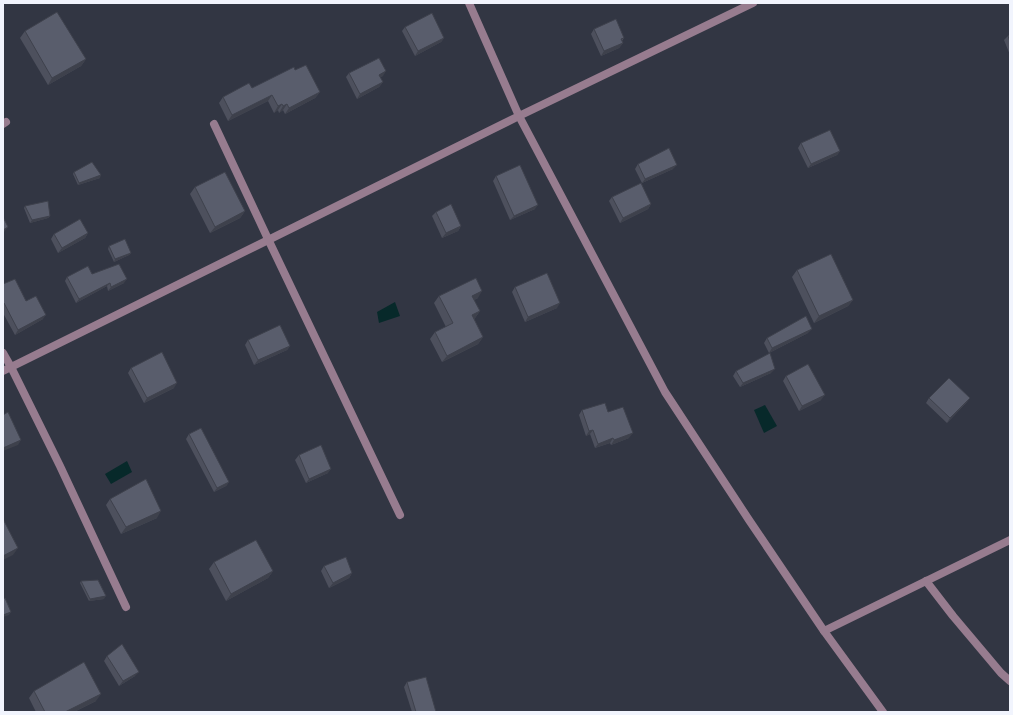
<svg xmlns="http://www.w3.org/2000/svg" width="1013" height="715" font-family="Inter,sans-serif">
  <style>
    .water { fill: #07292a }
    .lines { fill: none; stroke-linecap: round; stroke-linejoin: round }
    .lane { stroke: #977c8f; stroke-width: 8 }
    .street { stroke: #977c8f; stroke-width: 8 }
    .wall { fill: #4d505d }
    .shaded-wall { fill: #3e414c }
    .building { fill: #595d6c; stroke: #3e414c }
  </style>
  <rect width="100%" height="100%" fill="#323643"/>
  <g class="water">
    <path d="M395 302 400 316 379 323 377 312Z"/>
    <path d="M765 405 777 426 764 433 754 410Z"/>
    <path d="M127 461 132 472 111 484 105 474Z"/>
  </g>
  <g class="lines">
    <g class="lane">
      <path d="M926 581 953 616 1001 673 1010 681"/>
      <path d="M824 631 1010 540"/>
    </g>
    <g class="street">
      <path d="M469 3 519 116 665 392 749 520 824 631 883 712"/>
      <path d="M3 124 6 122"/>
      <path d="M214 124 268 239 400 515"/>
      <path d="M3 353 11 367 60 466 126 607"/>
      <path d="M3 371 519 116 753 3"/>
    </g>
  </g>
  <g class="wall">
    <path d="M405 27 444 38 441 42 415 56 402 31Z"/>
    <path d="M594 29 624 38 622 41 623 43 619 48 601 56 591 34Z"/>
    <path d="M25 31 86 59 81 66 48 85 20 38Z"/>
    <path d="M1010 35V55L1004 40 1008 36Z"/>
    <path d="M295 70 320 92 315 98 285 114 283 110 279 113 278 110 274 113 268 101 228 121 219 103 223 97 252 88Z"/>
    <path d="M349 73 383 76 380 77 383 82 379 87 357 99 346 77Z"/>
    <path d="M801 143 840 151 837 155 808 168 798 148Z"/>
    <path d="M638 164 673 169 642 183 635 169Z"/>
    <path d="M74 172 100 178 78 185 73 174Z"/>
    <path d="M496 176 535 209 510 220 493 181Z"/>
    <path d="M195 187 245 211 240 218 210 233 190 194Z"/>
    <path d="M612 197 651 204 648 209 620 223 609 201Z"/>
    <path d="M25 206 50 216 48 218 30 223 24 208Z"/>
    <path d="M436 212 461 226 458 231 442 238 432 216Z"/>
    <path d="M88 233 85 238 58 253 51 239 54 234Z"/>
    <path d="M109 246 131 253 129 255 114 262 108 249Z"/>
    <path d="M797 270 853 300 848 306 814 323 792 277Z"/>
    <path d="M92 274 124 283 108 291 107 286 76 303 65 281 67 277Z"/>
    <path d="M3 284 26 301 43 319 15 335 3 313Z"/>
    <path d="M515 287 557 308 525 322 512 292Z"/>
    <path d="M439 296 478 298 474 300 480 311 475 318 474 319 483 337 478 344 442 362 430 339 435 332 446 327 434 303Z"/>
    <path d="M808 333 769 353 764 343 767 338Z"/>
    <path d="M248 340 290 346 287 350 254 365 245 345Z"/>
    <path d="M131 368 174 388 144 403 128 373Z"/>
    <path d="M736 371 771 373 740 387 733 376Z"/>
    <path d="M786 376 821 400 799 411 783 381Z"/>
    <path d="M929 398H970L966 403 947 423 926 403Z"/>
    <path d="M582 410 608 412 629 438 611 445 610 443 595 448 590 434 586 436 579 415Z"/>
    <path d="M189 434 229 482 226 486 214 492 186 439Z"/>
    <path d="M299 455 328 473 306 483 295 460Z"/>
    <path d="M110 499 157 518 121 534 106 505Z"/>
    <path d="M214 562 273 571 268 578 226 601 209 569Z"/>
    <path d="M324 566 352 573 349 578 329 588 321 571Z"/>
    <path d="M81 581 104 599 89 601 80 583Z"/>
    <path d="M107 656 135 676 119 686 104 661Z"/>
    <path d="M407 682 435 712H412L404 687Z"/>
    <path d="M34 691 96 701 74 712H36L29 698Z"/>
  </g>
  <g class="shaded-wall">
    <path d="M444 38 441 42 415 56 418 51Z"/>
    <path d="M623 43 619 48 601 56 604 51Z"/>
    <path d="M86 59 81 66 48 85 52 78Z"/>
    <path d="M386 71 383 76 375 80 379 75Z"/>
    <path d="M383 82 379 87 357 99 360 94Z"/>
    <path d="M320 92 315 98 285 114 289 108Z"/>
    <path d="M272 95 268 101 228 121 232 115Z"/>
    <path d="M282 104 278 110 274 113 278 106Z"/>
    <path d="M287 104 283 110 279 113 283 106Z"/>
    <path d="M840 151 837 155 808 168 811 164Z"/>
    <path d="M677 165 673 169 642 183 645 179Z"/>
    <path d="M101 175 100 178 78 185 79 183Z"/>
    <path d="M651 204 648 209 620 223 623 218Z"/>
    <path d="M538 205 535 209 510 220 514 216Z"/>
    <path d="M245 211 240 218 210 233 215 227Z"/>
    <path d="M50 216 48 218 30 223 32 220Z"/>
    <path d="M461 226 458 231 442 238 446 233Z"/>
    <path d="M8 227 4 232 3 233V230Z"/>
    <path d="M88 233 85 238 58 253 62 248Z"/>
    <path d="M131 253 129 255 114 262 115 259Z"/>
    <path d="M127 279 124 283 108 291 111 287Z"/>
    <path d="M110 283 107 286 76 303 79 299Z"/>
    <path d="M482 291 478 298 468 303 472 296Z"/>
    <path d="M853 300 848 306 814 323 819 316Z"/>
    <path d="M560 303 557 308 525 322 528 317Z"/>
    <path d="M480 311 475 318 467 322 472 315Z"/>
    <path d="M46 315 43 319 15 335 18 330Z"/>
    <path d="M812 329 808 333 769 353 772 348Z"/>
    <path d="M483 337 478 344 442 362 447 356Z"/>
    <path d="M290 346 287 350 254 365 258 360Z"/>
    <path d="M775 369 771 373 740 387 743 383Z"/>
    <path d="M177 383 174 388 144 403 147 398Z"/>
    <path d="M825 395 821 400 799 411 802 406Z"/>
    <path d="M970 398 966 403 947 423 950 418Z"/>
    <path d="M593 430 590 434 586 436 589 431Z"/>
    <path d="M633 433 629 438 611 445 614 440Z"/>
    <path d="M613 438 610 443 595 448 598 444Z"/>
    <path d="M21 440 18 445 3 451V448Z"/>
    <path d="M331 469 328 473 306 483 309 479Z"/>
    <path d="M229 482 226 486 214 492 217 488Z"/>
    <path d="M161 511 157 518 121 534 126 527Z"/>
    <path d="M18 548 13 555 3 560V556Z"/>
    <path d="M273 571 268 578 226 601 231 594Z"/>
    <path d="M352 573 349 578 329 588 333 583Z"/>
    <path d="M106 596 104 599 89 601 90 599Z"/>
    <path d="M11 612 9 615 3 617V615Z"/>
    <path d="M139 672 135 676 119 686 123 681Z"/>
    <path d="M101 694 96 701 74 712H65Z"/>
  </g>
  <g class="building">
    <path d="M57 12 86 59 52 78 25 31Z"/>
    <path d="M432 13 444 38 418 51 405 27Z"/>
    <path d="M616 19 624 38 621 39 623 43 604 51 594 29Z"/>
    <path d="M1010 35V42L1008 36Z"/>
    <path d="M379 58 386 71 379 75 383 82 360 94 349 73Z"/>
    <path d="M306 65 320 92 289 108 287 104 283 106 282 104 278 106 272 95 232 115 223 97 249 83 252 88 294 67 295 70Z"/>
    <path d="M830 130 840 151 811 164 801 143Z"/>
    <path d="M669 148 677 165 645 179 638 164Z"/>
    <path d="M92 162 101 175 79 183 74 172Z"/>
    <path d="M520 165 538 205 514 216 496 176Z"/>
    <path d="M225 172 245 211 215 227 195 187Z"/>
    <path d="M641 183 651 204 623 218 612 197Z"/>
    <path d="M48 201 50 216 32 220 25 206Z"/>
    <path d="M451 204 461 226 446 233 436 212Z"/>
    <path d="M3 217 8 227 3 230Z"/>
    <path d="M80 219 88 233 62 248 54 234Z"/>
    <path d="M125 239 131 253 115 259 109 246Z"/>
    <path d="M831 254 853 300 819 316 797 270Z"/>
    <path d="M119 264 127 279 111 287 110 283 79 299 67 277 88 266 92 274Z"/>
    <path d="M547 273 560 303 528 317 515 287Z"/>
    <path d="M476 278 482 291 472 296 480 311 472 315 483 337 447 356 435 332 453 323 439 296Z"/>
    <path d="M15 279 26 301 36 296 46 315 18 330 4 303 3 304V284Z"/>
    <path d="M806 316 812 329 772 348 767 338Z"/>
    <path d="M280 325 290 346 258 360 248 340Z"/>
    <path d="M162 352 177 383 147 398 131 368Z"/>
    <path d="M770 353 775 369 743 383 736 371Z"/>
    <path d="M808 364 825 395 802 406 786 376Z"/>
    <path d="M949 378 970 398 950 418 929 398Z"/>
    <path d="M605 403 608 412 623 407 633 433 614 440 613 438 598 444 593 430 589 431 582 410Z"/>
    <path d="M8 412 21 440 3 448V415Z"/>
    <path d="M201 428 229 482 217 488 189 434Z"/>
    <path d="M321 445 331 469 309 479 299 455Z"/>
    <path d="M146 479 161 511 126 527 110 499Z"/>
    <path d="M3 519 18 548 3 556Z"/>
    <path d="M256 540 273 571 231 594 214 562Z"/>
    <path d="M346 557 352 573 333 583 324 566Z"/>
    <path d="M98 580 106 596 90 599 81 581Z"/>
    <path d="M5 598 11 612 3 615V599Z"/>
    <path d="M122 644 139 672 123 681 107 656Z"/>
    <path d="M84 662 101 694 65 712H45L34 691Z"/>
    <path d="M426 677 436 712H416L407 682Z"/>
  </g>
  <rect width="1013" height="715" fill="none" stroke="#f1f4fd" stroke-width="8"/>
</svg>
